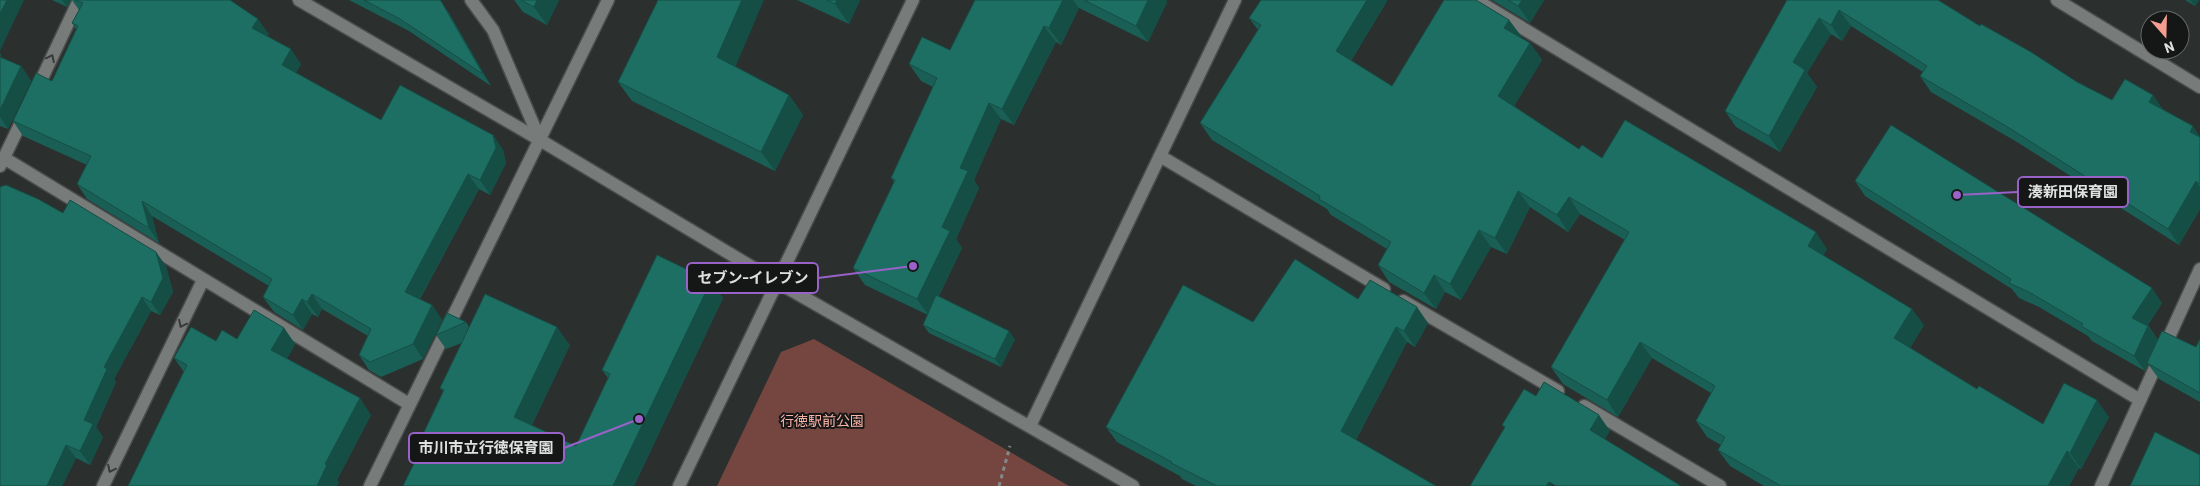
<svg xmlns="http://www.w3.org/2000/svg" width="2200" height="486" font-family="Barlow,'Noto Sans JP',sans-serif">
  <style>
    .green { fill: #75463f }
    .lines { fill: none; stroke-linecap: round; stroke-linejoin: round }
    .minor-casing { stroke: #494c4b; stroke-width: 15 }
    .tertiary-casing { stroke: #494c4b; stroke-width: 15 }
    .path { stroke: #868988; stroke-width: 3; stroke-dasharray: 4 4; stroke-linecap: butt }
    .minor { stroke: #777b7a; stroke-width: 12 }
    .tertiary { stroke: #777b7a; stroke-width: 12 }
    .wall { fill: #1a5f55 }
    .shaded-wall { fill: #154e45 }
    .building { fill: #1e6f63; stroke: #154e45 }
    .oneway { stroke: #373a39 }
    .labels { text-anchor: middle; dominant-baseline: central; stroke-width: 4; stroke-linejoin: round; paint-order: stroke }
    .park-label { font-size: 14px; fill: #fbb3a7; stroke: #151716 }
    .leader { fill: none; stroke: #9962c9; stroke-width: 2 }
    .callout-dot { fill: #9962c9; stroke: #151716; stroke-width: 2 }
    .callout { fill: #151716; stroke: #9962c9; stroke-width: 2 }
    .callout-label { font-size: 15px; text-anchor: middle; font-weight: bold; fill: #dee1e0 }
  </style>
  <rect width="100%" height="100%" fill="#2b2f2e"/>
  <path class="green" d="M814 339 1069 486H717L781 352Z"/>
  <g class="lines">
    <g class="minor-casing">
      <g id="minor">
        <path d="M1476 0 2140 400"/>
        <path d="M36 91 79 0"/>
        <path d="M1160 156 1384 289"/>
        <path d="M4 158 409 404"/>
        <path d="M0 166 25 114"/>
        <path d="M1403 301 1558 391"/>
        <path d="M1584 406 1720 486"/>
        <path d="M1030 426 1235 0"/>
        <path d="M103 486 203 280"/>
        <path d="M370 486 608 0"/>
        <path d="M2101 486 2200 269"/>
      </g>
    </g>
    <g class="tertiary-casing">
      <g id="tertiary">
        <path d="M299 0 540 140 777 282 1133 486"/>
        <path d="M471 0 493 30 540 140"/>
        <path d="M2057 0 2200 87"/>
        <path d="M679 486 913 0"/>
      </g>
    </g>
    <path class="path" d="M999 486 1010 446"/>
    <use href="#minor" class="minor"/>
    <use href="#tertiary" class="tertiary"/>
  </g>
  <g class="wall">
    <path d="M52 0H71L67 7Z"/>
    <path d="M72 0H230L269 34 267 36 301 64 296 73 381 120 493 135 503 150 506 163 490 195 479 189 420 299 432 305 442 320 423 359 381 377 369 370 359 355 368 336 322 309 318 317 312 314 303 330 274 312 263 297 269 286 152 216 159 243 87 199 77 184 87 165 23 136 13 121 52 81 76 29 72 23 79 10Z"/>
    <path d="M349 0H439L449 13 491 86 409 31Z"/>
    <path d="M514 0H559L547 25 523 12Z"/>
    <path d="M797 0H860L849 24Z"/>
    <path d="M975 0H1166L1167 2 1148 42 1079 8 1061 45 1056 42 1014 125 1001 119 974 180 979 188 956 239 962 248 939 296 1015 339 1001 367 929 333 923 325 928 315 865 285 853 268 894 182 891 178 933 87 921 81 909 64 950 50Z"/>
    <path d="M1492 0H1544L1530 23Z"/>
    <path d="M1787 0 1980 26 2077 82 2112 100 2153 95 2163 110 2200 137V209L2179 245 2017 142 1931 92 1920 76 1923 72 1851 26 1842 41 1831 34 1807 73 1817 87 1780 152 1736 127 1725 111Z"/>
    <path d="M2185 0H2199L2195 6Z"/>
    <path d="M1387 1 1351 61 1392 86 1509 20 1521 36 1520 37 1530 43 1542 60 1514 106 1579 149 1827 249 1823 255 1924 325 1910 348 1977 389 2043 424 2109 417 2081 469 2079 468 2069 486H1764L1730 466 1718 450 1721 445 1707 437 1696 421 1711 393 1652 358 1618 417 1563 384 1551 367 1625 240 1580 214 1568 232 1530 207 1507 254 1491 247 1461 300 1445 292 1436 309 1389 282 1378 265 1387 249 1331 215 1327 209 1212 140 1200 123 1258 30 1249 18Z"/>
    <path d="M0 53 1 55 0 57 21 66 31 81 8 129 0 126Z"/>
    <path d="M735 66 789 95 803 115 775 171 632 101 618 82Z"/>
    <path d="M1855 181 2162 303 2148 325 2158 340 2196 347 2200 339V402L2159 379 2148 364 2145 371 2092 341 2088 336 2039 307 2019 298 2012 289 1865 196Z"/>
    <path d="M63 213 166 266 173 292 160 315 151 311 114 379 116 382 96 427 103 437 90 465 76 458 62 486Z"/>
    <path d="M711 281 723 298 634 486 419 453 416 449 443 391 440 388 462 343 446 349 436 335 466 322 469 327 570 345 532 425 576 446 608 378 602 370Z"/>
    <path d="M1358 299 1428 323 1415 347 1407 342 1356 440 1436 486H1196L1182 479 1180 476 1117 442 1106 427 1253 322Z"/>
    <path d="M284 328 295 344 287 359 371 415 337 480 339 482 337 486H128L184 372 174 358 216 341 237 339Z"/>
  </g>
  <g class="shaded-wall">
    <path d="M7 0H24L0 51V14Z"/>
    <path d="M62 0H71L67 7Z"/>
    <path d="M537 0H559L547 25 534 7Z"/>
    <path d="M742 0H764L731 77 717 57Z"/>
    <path d="M837 0H860L849 24 835 4Z"/>
    <path d="M1063 0H1073L1079 8 1061 45 1049 28Z"/>
    <path d="M1148 0H1166L1167 2 1148 42 1136 26Z"/>
    <path d="M1367 0H1387V1L1347 67 1336 51Z"/>
    <path d="M1522 0H1544L1530 23 1518 6Z"/>
    <path d="M2190 0H2199L2195 6Z"/>
    <path d="M441 1 449 13 491 86 483 74Z"/>
    <path d="M1839 10 1851 26 1842 41 1831 25Z"/>
    <path d="M1819 18 1831 34 1807 73 1817 87 1780 152 1769 136 1793 62Z"/>
    <path d="M258 19 269 34 263 43 252 28Z"/>
    <path d="M1509 20 1521 36 1516 44 1504 28Z"/>
    <path d="M1044 26 1056 42 1014 125 1002 109Z"/>
    <path d="M1530 43 1542 60 1510 112 1498 96Z"/>
    <path d="M291 49 301 64 292 80 282 65Z"/>
    <path d="M21 66 31 81 8 129 0 117V110Z"/>
    <path d="M789 95 803 115 775 171 761 152Z"/>
    <path d="M2153 95 2164 111 2149 102Z"/>
    <path d="M989 103 1001 119 974 180 979 188 956 239 962 248 929 316 917 299 960 168Z"/>
    <path d="M2193 126 2200 137V146L2190 132Z"/>
    <path d="M493 135 503 150 506 163 490 195 480 180Z"/>
    <path d="M468 174 479 189 415 307 405 292Z"/>
    <path d="M2196 181 2200 187V209L2179 245 2168 229Z"/>
    <path d="M1518 191 1530 207 1507 254 1495 238Z"/>
    <path d="M1569 197 1580 214 1568 232 1557 215Z"/>
    <path d="M142 201 152 216 159 243 149 228Z"/>
    <path d="M1479 230 1491 247 1461 300 1450 284Z"/>
    <path d="M1816 232 1827 249 1819 262 1808 246Z"/>
    <path d="M156 252 166 266 173 292 160 315 151 302Z"/>
    <path d="M1434 275 1445 292 1436 309 1424 293Z"/>
    <path d="M711 281 723 298 634 486H613Z"/>
    <path d="M2152 288 2162 303 2143 333 2132 318Z"/>
    <path d="M312 294 322 309 318 317 307 302Z"/>
    <path d="M142 297 151 311 114 379 116 382 96 427 103 437 90 465 80 451 84 420 104 367Z"/>
    <path d="M302 299 312 314 303 330 293 315Z"/>
    <path d="M432 305 442 320 423 359 413 344Z"/>
    <path d="M1417 307 1428 323 1415 347 1404 331Z"/>
    <path d="M1912 309 1924 325 1906 355 1894 338Z"/>
    <path d="M2148 326 2158 340 2145 371 2134 356Z"/>
    <path d="M557 327 570 345 527 435 514 417Z"/>
    <path d="M1396 327 1407 342 1352 447 1341 431Z"/>
    <path d="M284 328 295 344 283 367 271 350Z"/>
    <path d="M1009 331 1015 339 1001 367 995 359Z"/>
    <path d="M1640 342 1652 358 1618 417 1607 400Z"/>
    <path d="M360 398 371 415 337 480 339 482 337 486H317L325 464Z"/>
    <path d="M2097 400 2109 417 2081 469 2070 453Z"/>
    <path d="M1599 415 1610 431 1601 446 1590 430Z"/>
    <path d="M66 445 76 458 62 486H47Z"/>
    <path d="M2067 451 2079 468 2069 486H2048Z"/>
    <path d="M1549 482 1552 486H1546Z"/>
  </g>
  <g class="building">
    <path d="M0 0H7L0 14Z"/>
    <path d="M75 0H230L258 19 252 28 291 49 282 65 381 120 400 85 493 135 496 148 480 180 468 174 405 292 432 305 413 344 370 362 359 355 371 329 312 294 307 302 302 299 293 315 263 297 272 279 142 201 149 228 77 184 91 156 13 121 36 73 52 81 78 26 72 23 83 3Z"/>
    <path d="M364 0H439L441 1 483 74 400 19Z"/>
    <path d="M521 0H537L534 7Z"/>
    <path d="M658 0H742L717 57 789 95 761 152 618 82Z"/>
    <path d="M827 0H837L835 4Z"/>
    <path d="M975 0H1063L1049 28 1044 26 1002 109 989 103 960 168 968 171 942 227 950 231 917 299 853 268 895 180 891 178 937 78 909 64 922 37 950 50Z"/>
    <path d="M1084 0H1148L1136 26Z"/>
    <path d="M1261 0H1367L1336 51 1392 86 1444 0H1476L1509 20 1504 28 1530 43 1498 96 1579 149 1582 145 1602 158 1625 120 1816 232 1808 246 1912 309 1894 338 1977 389 1979 386 2043 424 2064 383 2097 400 2070 453 2067 451 2048 486H1781L1718 450 1725 437 1696 421 1715 386 1640 342 1607 400 1551 367 1629 232 1569 197 1557 215 1518 191 1495 238 1479 230 1450 284 1434 275 1424 293 1378 265 1391 242 1319 199 1320 196 1200 123 1261 25 1249 18Z"/>
    <path d="M1508 0H1522L1518 6Z"/>
    <path d="M1787 0H1938L1980 26 1981 24 2031 52 2077 82 2112 100 2125 79 2153 95 2149 102 2193 126 2190 132 2200 137V184L2196 181 2168 229 2006 126 1920 76 1927 66 1839 10 1831 25 1819 18 1793 62 1805 70 1769 136 1725 111Z"/>
    <path d="M0 57 21 66 0 110Z"/>
    <path d="M1891 125 2152 288 2132 318 2148 326 2134 356 2081 326 2083 324 2029 292 2009 283 2011 279 1855 181Z"/>
    <path d="M6 185 38 199 63 213 70 200 156 252 163 278 151 302 142 297 104 367 107 369 84 420 93 424 80 451 66 445 47 486H0V187Z"/>
    <path d="M657 255 711 281 613 486H403L420 451 416 449 444 390 440 388 485 294 557 327 514 417 576 446 610 374 602 370Z"/>
    <path d="M1295 259 1358 299 1370 280 1417 307 1404 331 1396 327 1341 431 1436 486H1217L1171 463 1172 462 1106 427 1183 285 1253 322Z"/>
    <path d="M936 295 1009 331 995 359 923 325Z"/>
    <path d="M254 310 284 328 271 350 360 398 325 464 327 465 317 486H128L187 365 174 358 191 327 216 341 222 330 237 339Z"/>
    <path d="M447 313 466 322 436 335Z"/>
    <path d="M2162 331 2196 347 2200 339V393L2147 363Z"/>
    <path d="M1544 382 1599 415 1590 430 1681 486H1556L1549 482 1546 486H1470L1505 427 1502 425 1524 389 1536 396Z"/>
    <path d="M2155 432 2200 455V486H2130Z"/>
  </g>
  <defs><path id="oneway-chevron" d="M-2-3.5L2.5 0L-2 3.5" fill="none" stroke-width="1.6" stroke-linecap="round" stroke-linejoin="round" transform="scale(1.25)"/></defs>
  <g class="oneway">
    <use href="#oneway-chevron" transform="translate(51 58) rotate(-64)"/>
    <use href="#oneway-chevron" transform="translate(182 324) rotate(116)"/>
    <use href="#oneway-chevron" transform="translate(111 469) rotate(116)"/>
  </g>
  <g class="labels">
    <g class="park-label">
      <text x="822" y="420">行徳駅前公園</text>
    </g>
  </g>
  <path class="leader" d="M1957 195L2018 192M913 266L818 278M639 419L564 448"/>
  <g class="callout-dot">
    <circle cx="1957" cy="195" r="5"/>
    <circle cx="913" cy="266" r="5"/>
    <circle cx="639" cy="419" r="5"/>
  </g>
  <g class="callout">
    <rect x="2018" y="177" width="110" height="30" rx="5"/>
    <rect x="687" y="263" width="131" height="30" rx="5"/>
    <rect x="409" y="433" width="155" height="30" rx="5"/>
  </g>
  <g class="callout-label">
    <text x="2073" y="197">湊新田保育園</text>
    <text x="753" y="283">セブン-イレブン</text>
    <text x="486" y="453">市川市立行徳保育園</text>
  </g>
  <g transform="translate(2165 35) rotate(160)"><circle r="24" fill="#151716" stroke="#656867"/>
  <path d="M0-4L9 19L0 12L-9 19Z" fill="#f59d8f"/>
  <text y="-8" font-size="14" font-weight="bold" text-anchor="middle" fill="#dee1e0">N</text>
  </g>
</svg>
